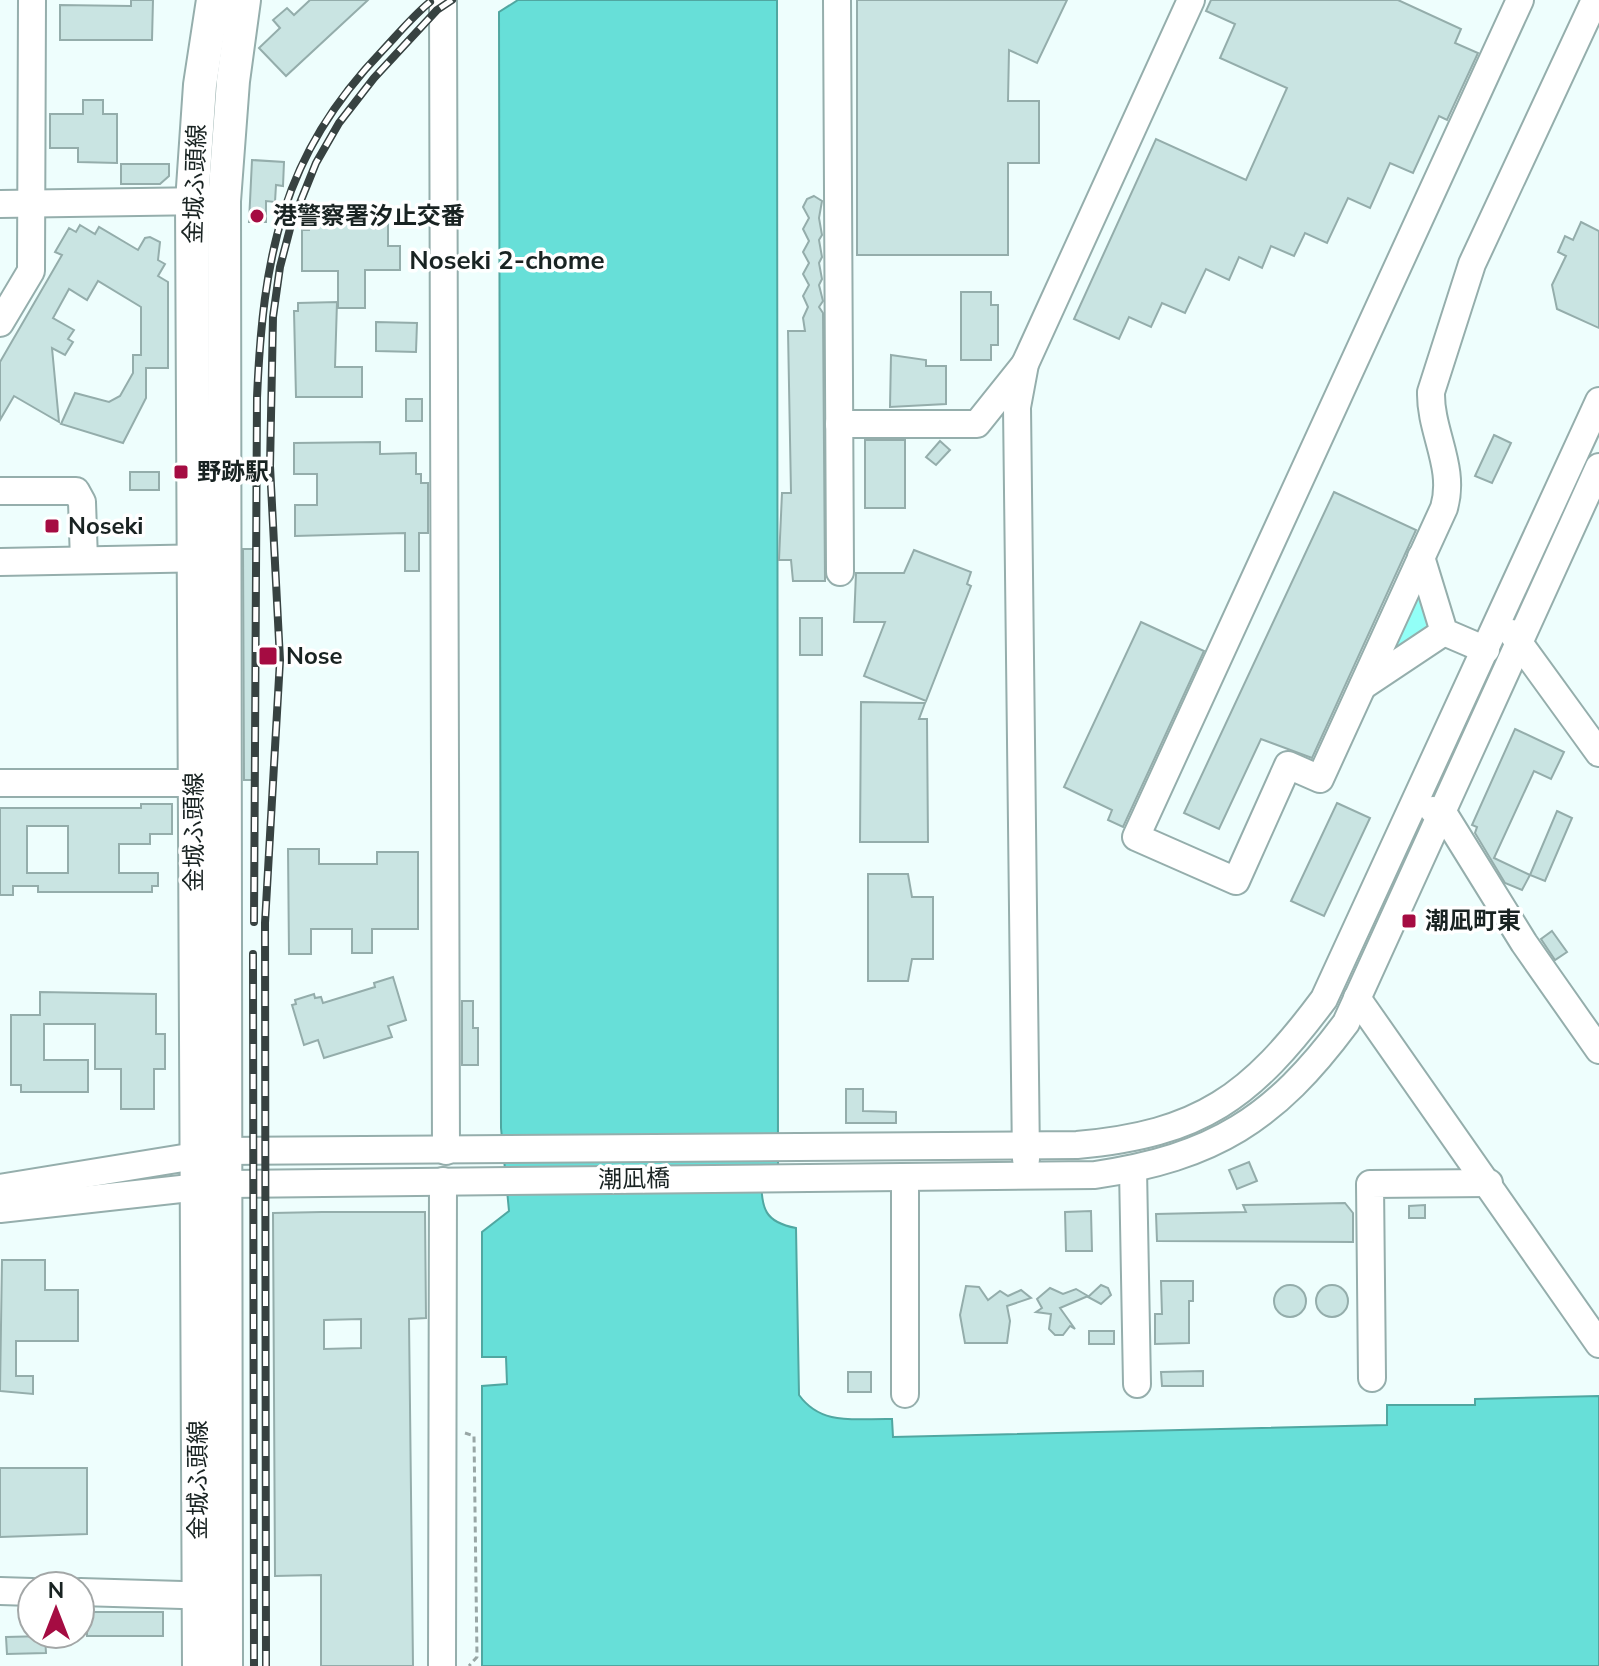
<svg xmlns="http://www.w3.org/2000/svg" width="1599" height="1666" font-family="'Nunito Sans','Noto Sans JP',sans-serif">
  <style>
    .green { fill: #92fff7 }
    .water { fill: #67dfd8; stroke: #50a7a1; stroke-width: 2 }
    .building { fill: #c9e4e2; stroke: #94adab; stroke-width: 2; fill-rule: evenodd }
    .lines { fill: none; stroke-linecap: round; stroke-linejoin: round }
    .minor-casing { stroke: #95aeac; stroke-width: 30 }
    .major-casing { stroke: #95aeac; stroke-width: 36 }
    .path { stroke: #98a6a5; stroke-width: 3; stroke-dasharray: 6 4; stroke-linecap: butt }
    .minor { stroke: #fff; stroke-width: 26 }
    .major { stroke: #fff; stroke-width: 32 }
    .rail-casing { stroke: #374241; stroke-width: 8 }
    .rail { stroke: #fff; stroke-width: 5; stroke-dasharray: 15; stroke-linecap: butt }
    .poi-dot { fill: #a50c42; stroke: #fff; stroke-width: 3 }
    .labels { text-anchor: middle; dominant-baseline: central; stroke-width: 7; stroke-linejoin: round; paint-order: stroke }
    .street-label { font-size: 24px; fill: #192322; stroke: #fff }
    .poi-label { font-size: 24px; font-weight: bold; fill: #192322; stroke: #fff; text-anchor: start }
    .neighbourhood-label { font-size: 26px; font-weight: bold; fill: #192322; stroke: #fff }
  </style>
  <rect width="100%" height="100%" fill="#eefefd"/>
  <path class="green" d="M1417 584 1434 630 1379 666Z"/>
  <path class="water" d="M518 0H777L778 1178H761C762 1209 764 1222 796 1228L799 1395C822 1427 857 1418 892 1419L893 1437 1387 1425V1405H1475V1399L1599 1396V1666H482V1386L507 1384 506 1357H482V1232L509 1211 501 1128 499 12Z"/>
  <g class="building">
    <path d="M131 0H153L152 40H60V5L131 6Z"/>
    <path d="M310 0H368L286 76 259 48 280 28 273 20 287 8 294 15Z"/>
    <path d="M857 0H1067L1037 63 1009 50 1008 101H1039V163H1008V255H857Z"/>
    <path d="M1211 0H1398L1461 29 1455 43 1478 53 1447 120 1439 116 1413 173 1390 163 1370 208 1348 198 1327 243 1305 233 1294 256 1271 246 1262 268 1239 257 1229 280 1206 269 1185 313 1162 303 1151 327 1129 317 1119 339 1074 319 1156 139 1246 180 1287 88 1220 58 1235 24 1206 11Z"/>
    <path d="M83 100H103V114H117V163L78 162V148H50V114H83Z"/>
    <path d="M252 160 284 162 283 186 276 185 275 202 266 201V222H249Z"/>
    <path d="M121 164H169V176L160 184H121Z"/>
    <path d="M814 196 822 201 819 218 822 235 819 240 822 257 819 263 822 279 819 285 823 301 819 307 823 313 825 581H793L791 560H779L782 493H791L788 331H805L803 318 808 307 803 296 809 285 803 274 809 263 803 252 809 241 803 229 809 218 803 207 807 199Z"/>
    <path d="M353 208H388V246H400V270H365V308H338V271H302V230H309L308 209Z"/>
    <path d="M1581 222 1599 231V328L1557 309 1552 285 1566 256 1558 252 1565 236 1573 240Z"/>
    <path d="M80 225 95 234 99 227 138 250 145 238 150 237 160 242 158 260 165 264 158 276 168 282V368H146V398L123 443 61 424 75 393 109 402 120 396 133 373V355H141V307L98 281 87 300 69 289 53 318 74 330 68 339 73 342 65 355 52 348 59 422 14 396 0 420V362L62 255 55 252 69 228 76 232Z"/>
    <path d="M961 292H991V305H998V345H991V360H961Z"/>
    <path d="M337 302 335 367H362V397H296L294 311H298V303Z"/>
    <path d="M376 322 417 323 416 352 376 351Z"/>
    <path d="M891 355 926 360V366H946V404L890 407Z"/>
    <rect x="406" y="399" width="16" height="22"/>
    <path d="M1494 435 1511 443 1492 483 1475 476Z"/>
    <rect x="865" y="440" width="40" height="68"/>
    <path d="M940 441 950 450 936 465 926 457Z"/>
    <path d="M380 442V454L416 453V474H421V483H428V533H419V571H405V533L295 536V505H317V474H294V443Z"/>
    <rect x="130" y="472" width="29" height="18"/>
    <path d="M1334 492 1416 530 1312 758 1261 739 1219 829 1184 813Z"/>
    <path d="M243 549H255L254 780H244Z"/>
    <path d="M914 550 971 572 967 584 971 586 926 701 864 676 885 622H854L856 573H904Z"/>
    <rect x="800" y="618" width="22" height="37"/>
    <path d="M1141 622 1204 651 1123 827 1108 820 1112 810 1064 787Z"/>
    <path d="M861 702 925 703 919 719H927L928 842H860Z"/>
    <path d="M1515 729 1564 752 1551 779 1534 771 1494 858 1530 875 1522 890 1505 883 1475 833 1477 827 1472 825Z"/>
    <path d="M1337 803 1370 818 1324 916 1291 901Z"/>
    <path d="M141 804H172V834H150V844H119V873H158V886H152V892H38V886H13V895H0V808H141ZM27 826H68V873H27Z"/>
    <path d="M1557 811 1572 818 1545 881 1530 875Z"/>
    <path d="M288 849H319V864H377V852H418V929H372V953H352V929H311V954H289Z"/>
    <path d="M868 874H908L912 897H933V959H912L908 981H868Z"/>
    <path d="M1552 931 1567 952 1555 960 1541 939Z"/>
    <path d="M393 977 406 1020 388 1026 392 1037 324 1058 318 1040 304 1045 292 1005 296 1004 295 1000 314 994 315 998 321 997 323 1003 375 987 374 983Z"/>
    <path d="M40 992 156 994V1034H165V1069H154V1109H121V1069H95V1024H44V1060H88V1092H21V1085H11V1015H40Z"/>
    <path d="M462 1001H473V1028H478V1065H462Z"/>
    <path d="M846 1089H863V1111L896 1112V1123H846Z"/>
    <path d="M1249 1162 1257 1181 1237 1189 1229 1170Z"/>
    <path d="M1345 1203 1353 1213V1242L1157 1241 1156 1214 1246 1212 1243 1205Z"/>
    <path d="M1425 1205V1218H1409V1206Z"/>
    <path d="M1091 1211 1092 1251H1066L1065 1212Z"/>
    <path d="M322 1212H425L426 1318 409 1319 413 1666H321V1575L275 1576 273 1213ZM361 1319V1348L324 1349V1320Z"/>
    <path d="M2 1260H45V1290H78V1341H16V1376H33V1394L0 1391Z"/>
    <path d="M1161 1281H1193V1301H1189V1343L1155 1344V1314H1162Z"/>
    <circle cx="1290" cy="1301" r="16"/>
    <circle cx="1332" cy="1301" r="16"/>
    <path d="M1101 1285 1108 1288 1111 1295 1101 1304 1088 1297Z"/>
    <path d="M966 1286 979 1287 988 1300 1000 1291 1008 1296 1021 1290 1031 1298 1007 1306 1010 1321 1007 1343H965L960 1315Z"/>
    <path d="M1050 1288 1063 1294 1076 1289 1088 1296 1060 1308 1075 1329 1070 1326 1063 1335H1055L1049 1329 1051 1314 1036 1312 1042 1308 1037 1299Z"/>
    <rect x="1089" y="1331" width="25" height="13"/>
    <path d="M1203 1371V1386H1162L1161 1372Z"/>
    <rect x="848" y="1372" width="23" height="20"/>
    <path d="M0 1468H87V1534L0 1537Z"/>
    <rect x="87" y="1612" width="76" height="24"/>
    <path d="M45 1636 46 1653 7 1654 6 1637Z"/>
  </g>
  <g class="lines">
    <g class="minor-casing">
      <g id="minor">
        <path d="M443 0 446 1151"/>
        <path d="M837 0 840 572"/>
        <path d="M1520 0 1136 837 1236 881 1288 765 1320 779 1444 508C1456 467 1430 432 1431 392L1472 264 1595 0"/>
        <path d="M0 204 208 201"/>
        <path d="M0 323 31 271 32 0"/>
        <path d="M839 424H977L1025 364"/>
        <path d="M0 491H76L82 502 84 560"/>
        <path d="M1421 557 1444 632 1486 650"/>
        <path d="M0 562 213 558"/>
        <path d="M1512 633 1599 753"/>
        <path d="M1363 686 1444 632"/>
        <path d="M0 783H194"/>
        <path d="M1433 810 1444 814 1524 943 1599 1050"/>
        <path d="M1357 998 1599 1344"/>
        <path d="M1026 1159 1017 407 1025 364 1191 0"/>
        <path d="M1133 1169 1137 1384"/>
        <path d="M905 1177V1394"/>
        <path d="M0 1188 226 1151 1077 1145C1201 1134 1251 1097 1324 999L1599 401"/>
        <path d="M0 1209 226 1184 1095 1175C1214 1157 1274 1120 1346 1023L1599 467"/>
        <path d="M1372 1378 1370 1184 1489 1183"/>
        <path d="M0 1591 32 1592"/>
        <path d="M80 1592 216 1596"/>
        <path d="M442 1666 443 1181"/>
      </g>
    </g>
    <g class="major-casing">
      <g id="major">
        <path d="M199 1666 192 202 200 85 213 0"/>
        <path d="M226 1666 224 201 233 81 244 0"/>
      </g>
    </g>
    <path class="path" d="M465 1433 474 1436 477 1657 469 1666"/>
    <use href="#minor" class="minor"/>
    <use href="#major" class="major"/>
    <g class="rail-casing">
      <g id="rail">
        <path d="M254 922 257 398C263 257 281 156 383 50 398 34 413 16 430 2"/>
        <path d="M253 954 254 1666"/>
        <path d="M266 1666 265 923 280 660 270 466 273 317 280 267 291 225 316 163 339 123 374 78 437 10 452 0"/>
      </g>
    </g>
    <use href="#rail" class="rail"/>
  </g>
  <g class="poi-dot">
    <circle cx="257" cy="216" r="8"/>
    <rect x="173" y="464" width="16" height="16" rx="4"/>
    <rect x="44" y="518" width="16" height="16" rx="4"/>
    <rect x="258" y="646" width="20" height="20" rx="4"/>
    <rect x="1401" y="913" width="16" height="16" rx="4"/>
  </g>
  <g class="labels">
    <g class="street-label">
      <text transform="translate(195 184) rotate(-88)">金城ふ頭線</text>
      <text transform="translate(194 832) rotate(-90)">金城ふ頭線</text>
      <text transform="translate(634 1179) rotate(-1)">潮凪橋</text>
      <text transform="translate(198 1480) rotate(-90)">金城ふ頭線</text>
    </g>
    <g class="poi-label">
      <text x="273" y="216">港警察署汐止交番</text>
      <text x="197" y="472">野跡駅</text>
      <text x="68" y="526">Noseki</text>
      <text x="286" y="656">Nose</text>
      <text x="1425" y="921">潮凪町東</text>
    </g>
    <g class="neighbourhood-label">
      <text x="507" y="260">Noseki 2-chome</text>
    </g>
  </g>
  <g transform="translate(56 1610)"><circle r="38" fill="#ffffff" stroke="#a3a7a7" stroke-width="2"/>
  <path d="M0-6L14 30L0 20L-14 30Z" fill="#a50c42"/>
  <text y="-12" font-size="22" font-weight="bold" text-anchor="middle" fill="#192322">N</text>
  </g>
</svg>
